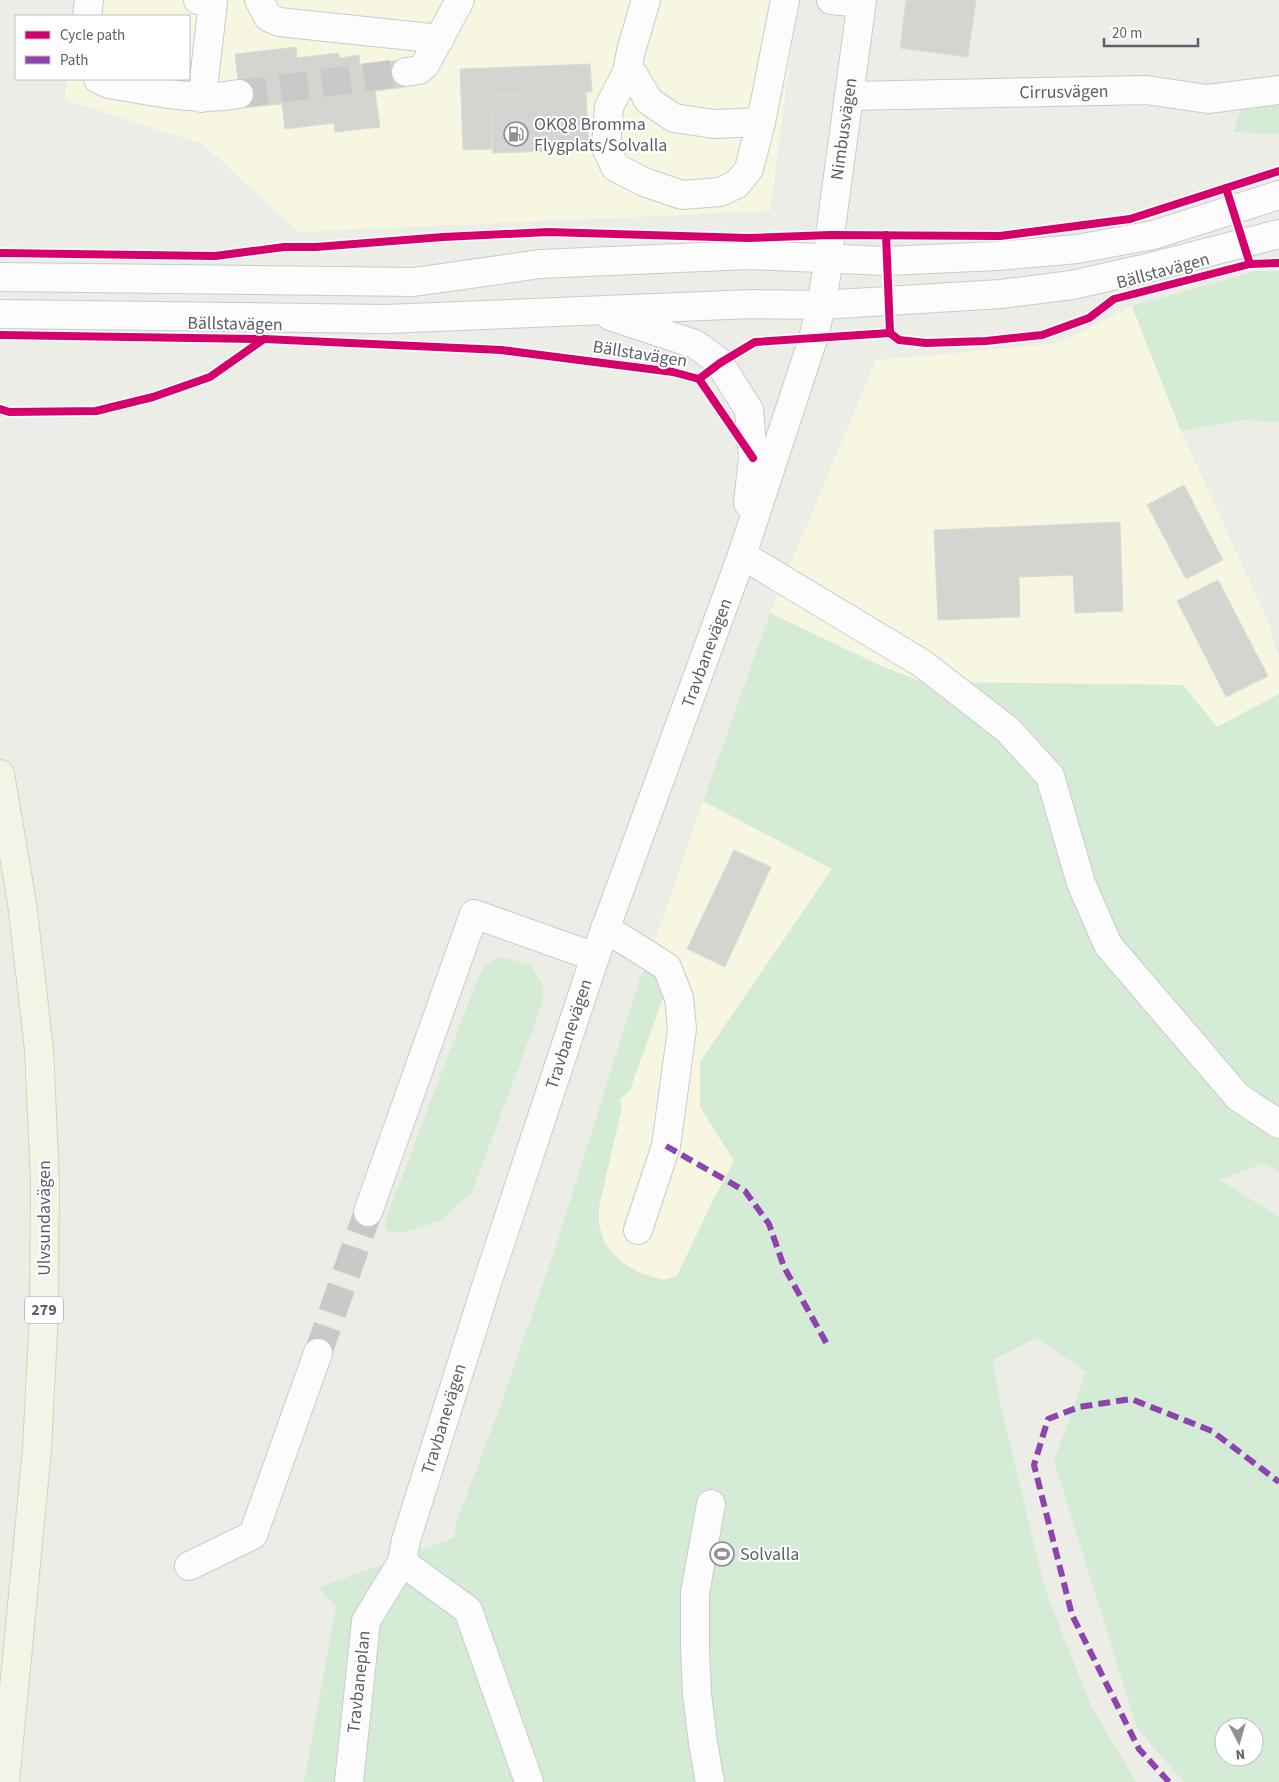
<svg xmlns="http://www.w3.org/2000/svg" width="1279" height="1782" font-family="'Source Sans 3',sans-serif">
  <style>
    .commercial { fill: #f7f6e1 }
    .green { fill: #d4ebd6; fill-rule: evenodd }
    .building { fill: #d4d4d1; stroke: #dcdcd7 }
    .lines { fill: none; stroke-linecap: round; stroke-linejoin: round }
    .minor-tunnel { stroke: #c9cac8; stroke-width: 28; stroke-dasharray: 28 14; stroke-linecap: butt }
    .minor-casing { stroke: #cacbca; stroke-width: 30 }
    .major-casing { stroke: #d6d3b4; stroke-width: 30 }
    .minor { stroke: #fcfcfc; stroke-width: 28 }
    .major { stroke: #f3f3e8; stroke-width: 28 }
    .quiet { stroke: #8e44ad; stroke-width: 6; stroke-dasharray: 12 6; stroke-linecap: butt }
    .cycleway-casing { stroke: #fff; stroke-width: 11 }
    .cycleway { stroke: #d6006c; stroke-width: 8 }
    .labels { text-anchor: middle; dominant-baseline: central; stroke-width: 4; stroke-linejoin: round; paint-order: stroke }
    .shield { fill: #fff; stroke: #8e8f95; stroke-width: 1 }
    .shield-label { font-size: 16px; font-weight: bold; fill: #5d5f67 }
    .street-label { font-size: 18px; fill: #5d5f67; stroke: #fff }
    .poi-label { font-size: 18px; fill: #5d5f67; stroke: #fff; text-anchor: start }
  </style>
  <rect width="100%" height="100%" fill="#edede8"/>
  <g class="commercial">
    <path d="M76 0H798L770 211 298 232 203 144 65 100 67 79H189V16H74Z"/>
    <path d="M1132 306 1181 431 1268 622 1279 658V694L1217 727 1183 685 922 682 881 666 770 613 876 360 1053 344 1079 333Z"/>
    <path d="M703 801 832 869 700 1062V1107L735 1161 714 1198 677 1276 662 1280 638 1272 621 1262 605 1244 599 1225V1207L621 1111 620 1099 630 1090 655 974 645 970Z"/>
  </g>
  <g class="green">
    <path d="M1279 102V134L1233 132 1242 107Z"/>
    <path d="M1256 271H1279V422L1242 420 1181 431 1132 306Z"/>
    <path d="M770 613 881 666 922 682 1183 685 1217 727 1279 694V1172L1264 1163 1220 1180 1279 1217V1782H1184L1137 1728 1054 1461 1086 1372 1036 1338 993 1360 999 1399 1045 1589 1091 1706 1136 1782H304L336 1607 318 1588 455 1537 456 1523 498 1412 554 1252 641 975 645 970C658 976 663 984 663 998L630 1090 620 1099 621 1111 599 1207V1225L605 1244 621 1262 638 1272 662 1280 677 1276 714 1198 734 1161 700 1107V1062L832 869 703 801ZM1224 1727H1254V1757H1224Z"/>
    <path d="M501 957 531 965 543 986V1002L472 1192 440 1221 402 1233 386 1231 385 1221 479 975 486 965Z"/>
  </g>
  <g class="building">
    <path d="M906 0H976L968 57 900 48Z"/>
    <path d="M296 47 297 58 338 53 340 58 359 55 360 65 402 60 406 87 375 91 380 127 335 132 334 123 285 129 282 104 241 108 235 54Z"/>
    <path d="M590 64 592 92 490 96 492 149 463 150 460 69Z"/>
    <path d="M586 92 589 150 493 153 490 96Z"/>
    <path d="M1184 485 1223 560 1186 579 1147 505Z"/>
    <path d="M1120 522 1123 611 1075 613 1073 575 1019 577 1020 617 938 620 934 530Z"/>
    <path d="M1218 580 1268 676 1226 697 1177 601Z"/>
    <path d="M734 850 771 867 725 967 687 949Z"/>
  </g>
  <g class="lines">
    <g class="minor-tunnel">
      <path d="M239 94 406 72"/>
      <path d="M318 1353 368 1212"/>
    </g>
    <g class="minor-casing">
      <g id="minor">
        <path d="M198 0 213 2 202 98"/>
        <path d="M259 0 268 17 279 22 440 39"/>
        <path d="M646 0 631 51 627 72 609 107 606 147 615 167 644 182 682 195 720 192 737 184 749 169 761 122 785 0"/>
        <path d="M831 0 861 3"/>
        <path d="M87 16 89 0"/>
        <path d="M406 72 419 70 425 65 460 0"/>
        <path d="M627 72 633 74 649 101 674 118 714 124 761 122"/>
        <path d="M98 79 109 84C152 91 196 102 239 94"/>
        <path d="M849 96 1146 90 1208 99 1279 90"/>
        <path d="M0 277 414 282 540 264 749 255 886 261 997 256 1077 249 1153 235 1279 195"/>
        <path d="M0 314 385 319 753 304 822 305 1001 294 1072 285 1143 269 1279 234"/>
        <path d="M610 316 695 344 718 361 749 410 753 458 748 503"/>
        <path d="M742 555 923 664 1008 730 1050 776 1081 883 1108 945 1238 1097 1279 1124"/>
        <path d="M605 928 667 967 679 998 682 1029 666 1146 638 1230"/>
        <path d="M368 1212 474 914 595 957"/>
        <path d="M402 1562 468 1610 529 1782"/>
        <path d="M189 1566 253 1535 318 1353"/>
        <path d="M349 1782 366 1621 402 1562 406 1540 489 1277 595 957 742 555 813 339C822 304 829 270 830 235L862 0"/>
        <path d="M710 1782 703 1743 697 1694 695 1648V1593L711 1504"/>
      </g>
    </g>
    <g class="major-casing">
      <path id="major" d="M0 774 22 903 39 1049 45 1181 44 1313 37 1449 5 1782"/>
    </g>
    <use href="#minor" class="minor"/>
    <use href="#major" class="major"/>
    <g class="quiet">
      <path d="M666 1146 745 1191 769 1224 784 1267 828 1346"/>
      <path d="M1169 1782 1139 1749 1072 1615 1034 1465 1048 1419 1079 1407 1131 1399 1212 1431 1279 1482"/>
    </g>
    <g class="cycleway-casing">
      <g id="cycleway">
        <path d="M1226 188 1250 264"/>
        <path d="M886 235 890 333"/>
        <path d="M0 253 215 256 284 247H316L443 237 548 232 748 238 830 235 1000 236 1130 219 1279 171"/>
        <path d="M0 335 264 339 501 350 673 372 699 379 720 363 755 342 890 333 899 340 926 343 986 341 1042 335 1089 318 1114 299 1250 264 1279 263"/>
        <path d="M699 379 753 458"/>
        <path d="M0 409 9 412 96 411 153 397 210 377 264 339"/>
      </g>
    </g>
    <use href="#cycleway" class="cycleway"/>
  </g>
  <defs>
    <g id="fuel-ring" transform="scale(1.25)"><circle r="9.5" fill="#fff" stroke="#8f9194" stroke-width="1.5"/><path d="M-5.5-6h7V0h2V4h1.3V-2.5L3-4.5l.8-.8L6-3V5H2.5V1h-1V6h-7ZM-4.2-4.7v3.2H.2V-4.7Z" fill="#8f9194"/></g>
    <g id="stadium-ring" transform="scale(1.25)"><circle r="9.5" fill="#fff" stroke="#8f9194" stroke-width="1.5"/><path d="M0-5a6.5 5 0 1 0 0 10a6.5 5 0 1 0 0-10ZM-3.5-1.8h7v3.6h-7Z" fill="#8f9194"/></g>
  </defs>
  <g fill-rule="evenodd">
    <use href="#fuel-ring" x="516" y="134"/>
    <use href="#stadium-ring" x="722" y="1554"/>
  </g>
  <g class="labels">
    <rect class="shield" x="25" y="1296.5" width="38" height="27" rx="4"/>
    <g class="shield-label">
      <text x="44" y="1310">279</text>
    </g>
    <g class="street-label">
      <text transform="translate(1064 92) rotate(-1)">Cirrusvägen</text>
      <text transform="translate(844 129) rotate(-82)">Nimbusvägen</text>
      <text transform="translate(1163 271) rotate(-15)">Bällstavägen</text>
      <text transform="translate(235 324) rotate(1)">Bällstavägen</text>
      <text transform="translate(640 354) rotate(9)">Bällstavägen</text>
      <text transform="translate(707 653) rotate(-70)">Travbanevägen</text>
      <text transform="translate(569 1034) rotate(-72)">Travbanevägen</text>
      <text transform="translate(44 1218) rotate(-90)">Ulvsundavägen</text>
      <text transform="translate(444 1419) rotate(-73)">Travbanevägen</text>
      <text transform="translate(359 1682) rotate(-84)">Travbaneplan</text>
    </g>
    <g class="poi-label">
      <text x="534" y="124">OKQ8 Bromma<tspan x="534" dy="21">Flygplats/Solvalla</tspan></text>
      <text x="740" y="1554">Solvalla</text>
    </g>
  </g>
  <rect x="15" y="15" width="175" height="65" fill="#ffffff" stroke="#bebfc2"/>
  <rect x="25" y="31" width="25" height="8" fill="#d6006c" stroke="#bebfc2"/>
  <text x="60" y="40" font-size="15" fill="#5d5f67">Cycle path</text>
  <rect x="25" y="56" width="25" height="8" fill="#8e44ad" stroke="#bebfc2"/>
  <text x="60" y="65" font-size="15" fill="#5d5f67">Path</text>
  <g transform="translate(1239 1742) rotate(174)"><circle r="24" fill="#ffffff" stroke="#bebfc2"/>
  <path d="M0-4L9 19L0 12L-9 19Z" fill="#8f9194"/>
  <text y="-8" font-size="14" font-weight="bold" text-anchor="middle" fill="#5d5f67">N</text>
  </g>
  <path d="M1104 38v8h94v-8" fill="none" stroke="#5d5f67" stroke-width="2.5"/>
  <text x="1112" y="38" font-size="15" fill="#5d5f67" stroke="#ffffff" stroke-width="4" paint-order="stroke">20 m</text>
</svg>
